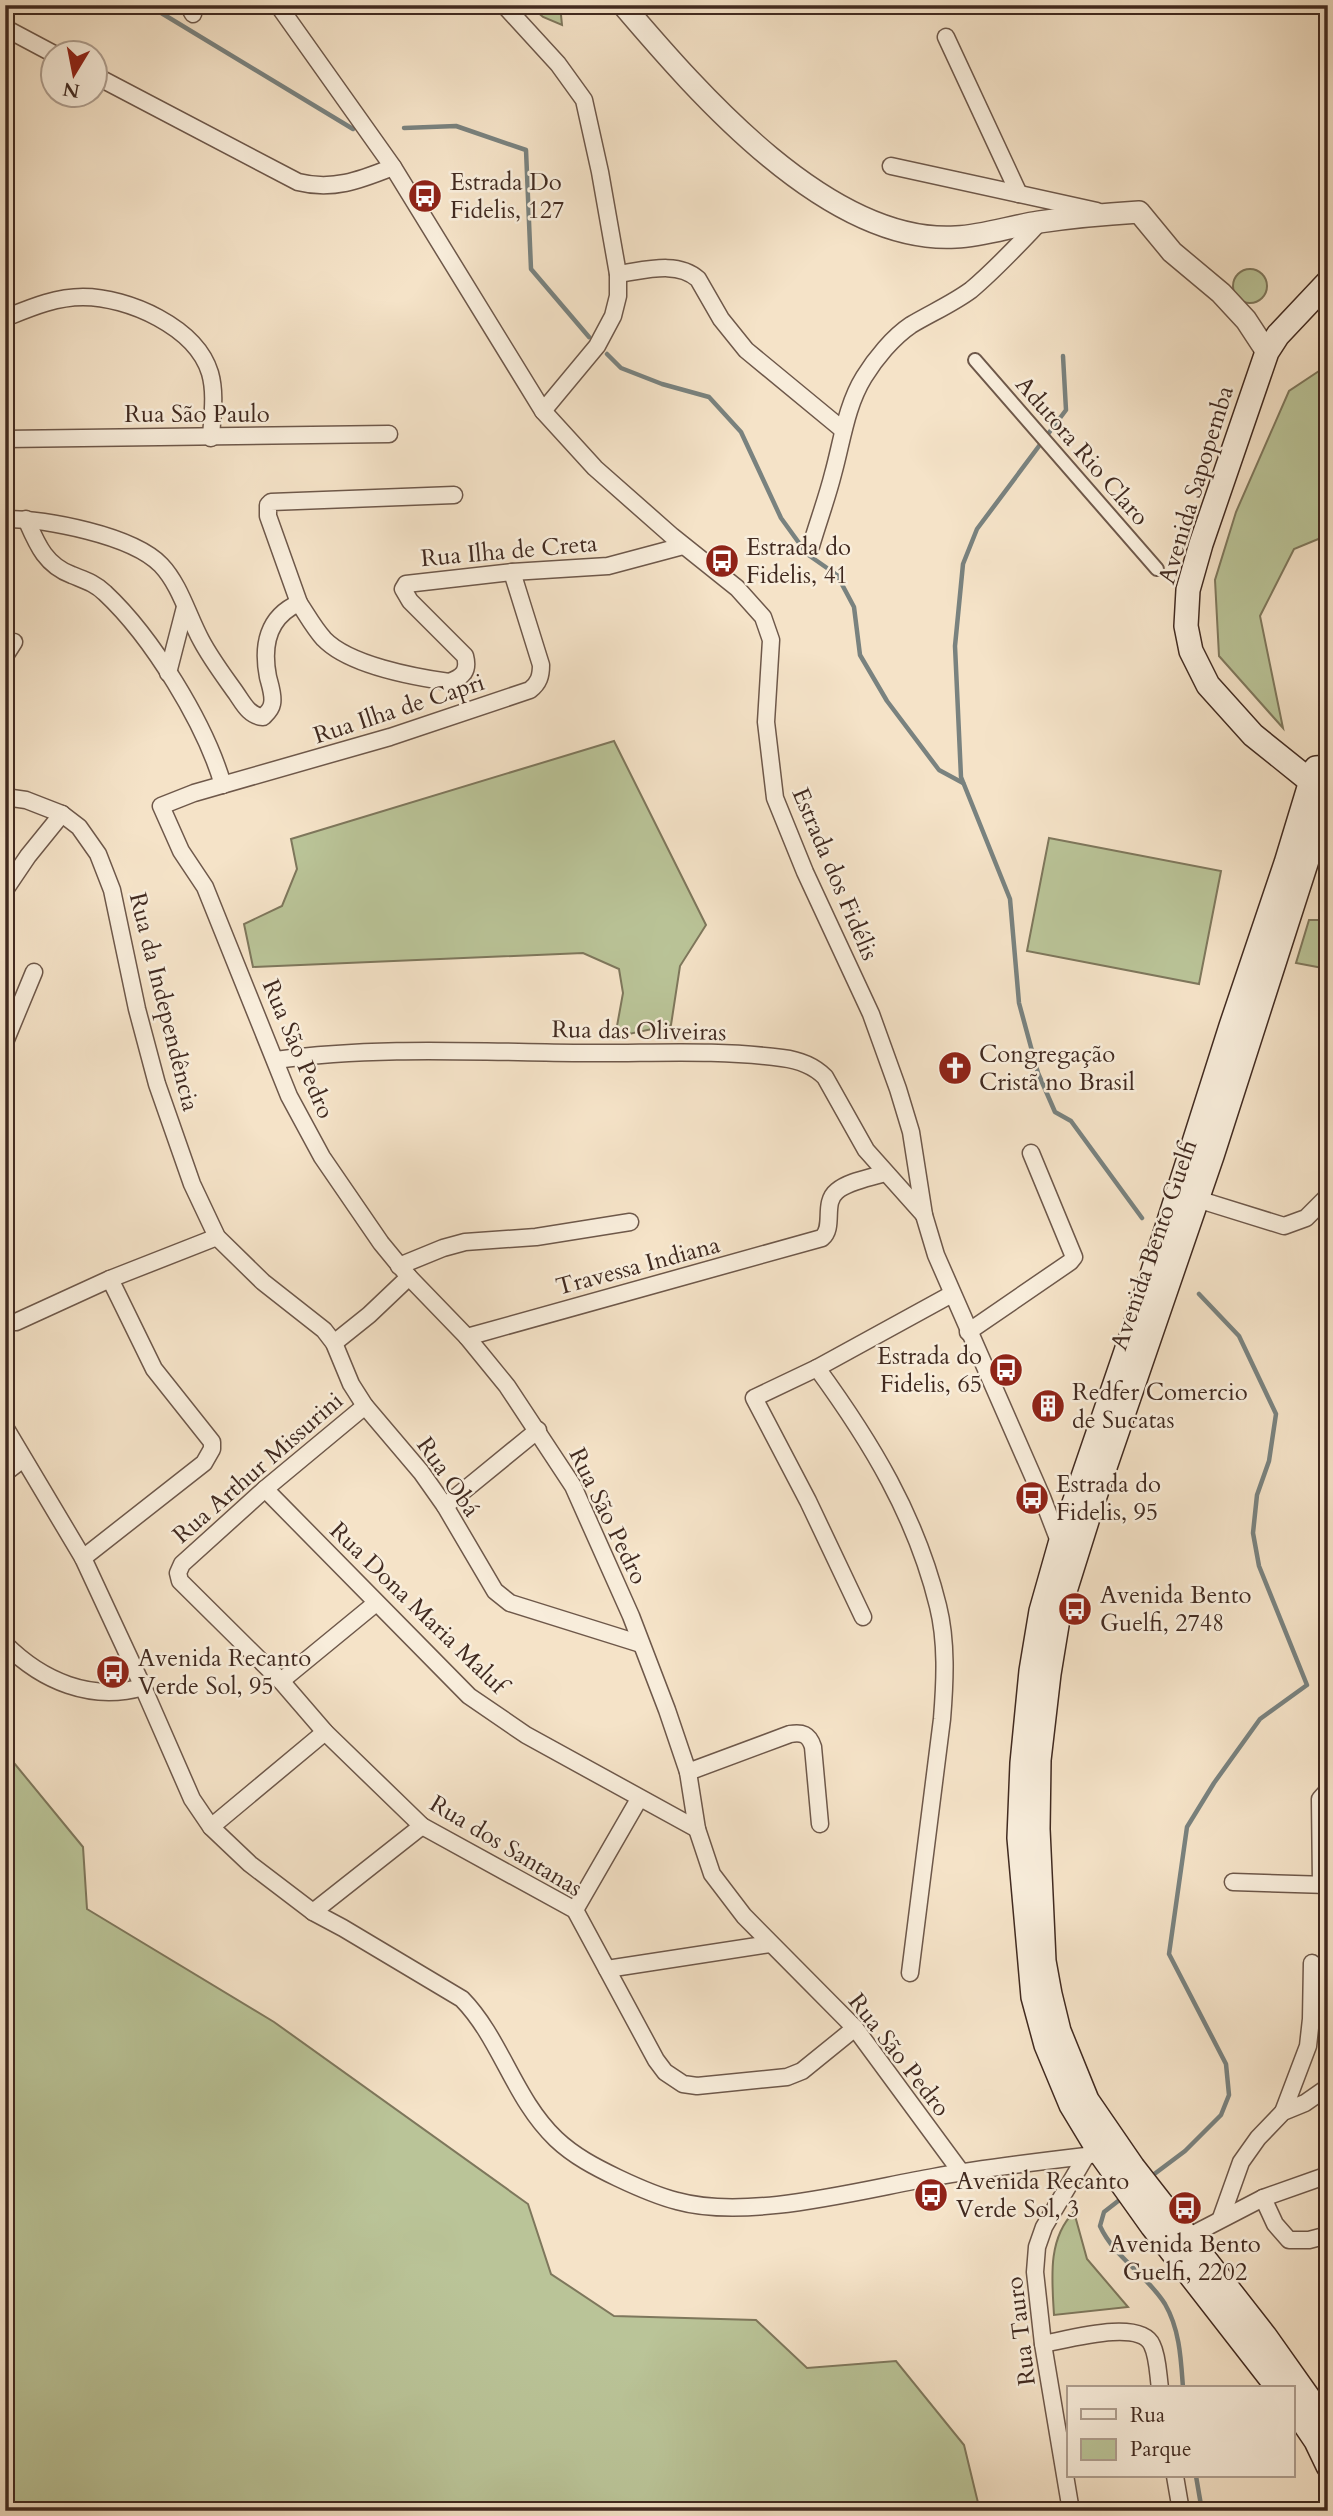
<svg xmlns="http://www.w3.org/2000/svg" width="1333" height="2516" font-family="Cardo,serif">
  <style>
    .green { fill: #bac498; stroke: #7e775c; stroke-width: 2 }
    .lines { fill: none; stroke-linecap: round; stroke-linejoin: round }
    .stream { stroke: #79827f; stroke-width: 4.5 }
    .pedestrian-casing { stroke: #6e584a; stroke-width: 16 }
    .minor-casing { stroke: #6e584a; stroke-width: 19 }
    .tertiary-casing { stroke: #6e584a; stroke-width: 24 }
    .secondary-casing { stroke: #412a20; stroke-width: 26 }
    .pedestrian { stroke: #f8eddb; stroke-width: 12 }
    .minor { stroke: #f8eddb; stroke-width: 16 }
    .tertiary { stroke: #f8eddb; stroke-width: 21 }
    .secondary { stroke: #f8eddb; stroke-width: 23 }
    .labels { text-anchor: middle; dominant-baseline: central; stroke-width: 5; stroke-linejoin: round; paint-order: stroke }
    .poi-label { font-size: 24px; fill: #412a20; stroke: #f8eddb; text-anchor: start }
    .street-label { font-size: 24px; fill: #412a20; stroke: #f8eddb }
  </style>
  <rect width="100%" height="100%" fill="#f5e3c8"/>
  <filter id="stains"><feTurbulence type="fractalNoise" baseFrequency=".00286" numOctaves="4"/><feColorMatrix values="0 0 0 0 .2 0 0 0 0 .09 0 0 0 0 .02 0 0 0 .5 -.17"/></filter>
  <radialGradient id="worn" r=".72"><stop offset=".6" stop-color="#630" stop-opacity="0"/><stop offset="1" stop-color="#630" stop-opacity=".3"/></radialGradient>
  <g class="green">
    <path d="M529 5H560L562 25 543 17Z"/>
    <circle cx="1250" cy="286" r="17"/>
    <path d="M1328 365V535L1294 549 1260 616 1283 728 1219 656 1215 580 1236 512 1289 391Z"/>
    <path d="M614 741 706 925 680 966 671 1025 615 1037 623 993 619 969 583 953 253 967 244 924 282 906 297 869 291 839Z"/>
    <path d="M1049 838 1221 871 1199 984 1027 951Z"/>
    <path d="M1309 920H1328V969L1296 963Z"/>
    <path d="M5 1752 83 1847 87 1909 274 2022 528 2204 551 2274 614 2316 756 2320 807 2368 896 2361 964 2445 980 2511H5Z"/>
    <path d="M1074 2212 1087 2259 1128 2307 1054 2315C1052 2280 1047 2239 1074 2212Z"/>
  </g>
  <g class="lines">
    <g class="stream">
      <path d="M148 5 353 129"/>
      <path d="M404 128 456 126 526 150 531 269 589 337"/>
      <path d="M607 354 621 368 662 384 709 397 741 432 781 518 807 554 837 575 854 607 860 655 887 701 939 770 963 783"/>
      <path d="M1063 356 1066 410 977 529 963 564 955 646 961 777 1010 899 1019 1003 1038 1073 1055 1112 1071 1121 1142 1218"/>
      <path d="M1149 2178 1185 2151 1221 2115 1229 2095 1226 2064 1169 1954 1187 1827 1214 1783 1260 1719 1307 1685 1259 1566 1253 1533 1257 1495 1269 1461 1276 1414 1239 1336 1199 1294"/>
      <path d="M1122 2198 1104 2212 1100 2226C1114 2257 1147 2275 1165 2304 1180 2330 1181 2360 1183 2388"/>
      <path d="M1196 2476 1202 2511"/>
    </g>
    <g class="pedestrian-casing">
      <path id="pedestrian" d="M975 360 1157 569"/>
    </g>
    <g class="minor-casing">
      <g id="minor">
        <path d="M188 5 193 14"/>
        <path d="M278 5 393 167 543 411 595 468 672 536 737 588 763 617 771 640 766 722 775 798 805 872 871 1014 898 1089 911 1132 924 1215 936 1255 1042 1497 1060 1544 1063 1545"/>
        <path d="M504 5 558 64 584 100 600 172 618 274V296L613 316 597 346 543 411"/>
        <path d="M5 28 52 53"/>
        <path d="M946 37 1019 194"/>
        <path d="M94 75 298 182C333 191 360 180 393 167"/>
        <path d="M891 166 1097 211"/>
        <path d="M618 274C643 271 677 260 698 279L721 319 746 350 843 430"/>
        <path d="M5 318C30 308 55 297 83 297 128 297 196 327 210 373 216 394 212 417 211 438"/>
        <path d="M5 439 389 434"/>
        <path d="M5 519C46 519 132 535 161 565 180 585 188 616 201 640 211 659 224 676 236 693 243 703 249 716 263 717 267 713 271 710 272 704 274 696 270 685 268 677 262 646 267 617 299 603 307 615 314 628 324 639 349 665 414 677 449 682 463 677 469 671 465 656L410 601 403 589 406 584 512 572 608 566 683 546"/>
        <path d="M26 519C37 544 45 565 72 575 84 580 95 583 105 593 152 637 205 723 223 785"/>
        <path d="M811 546C818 522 827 498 833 474 842 442 846 406 864 377 875 359 893 337 911 325 931 313 952 304 971 290 996 269 1018 245 1040 222"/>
        <path d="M512 572 541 665C541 676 539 683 530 690L390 737 194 793 161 806 181 851 205 887 289 1096 322 1157 381 1243 409 1277 467 1337 507 1386 573 1486 631 1616 667 1710 688 1772 697 1829 712 1874 744 1916 855 2028 961 2172"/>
        <path d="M299 603 268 516V505L271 502 454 495"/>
        <path d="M5 656 14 642"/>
        <path d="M168 673 185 607"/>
        <path d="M5 797 26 800 62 814 79 827 98 854 112 890 137 1009 157 1084 192 1184 217 1237 263 1282 324 1330 334 1343 351 1384 365 1406 421 1472 445 1506 495 1591 510 1603 641 1644"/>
        <path d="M5 890 28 856 62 814"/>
        <path d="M5 1042 34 972"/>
        <path d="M276 1060C376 1046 478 1052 579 1053 646 1054 715 1049 782 1058 799 1060 813 1065 825 1077L866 1150 924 1215"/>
        <path d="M1197 1199 1284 1226 1306 1218 1328 1196"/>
        <path d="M399 1266 443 1248 465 1242 536 1237 630 1222"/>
        <path d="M16 1322 110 1279 217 1237"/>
        <path d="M968 1332 1070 1262 1074 1257 1031 1153"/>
        <path d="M467 1337 822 1238C835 1227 822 1203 837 1191 849 1181 870 1178 885 1173"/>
        <path d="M334 1343 369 1315 409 1277"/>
        <path d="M817 1368C871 1442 916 1516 938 1606 947 1642 945 1682 942 1719L910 1973"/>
        <path d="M365 1406 265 1489 182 1564 178 1573 180 1581 281 1681 325 1732 422 1826 575 1910 656 2060 665 2072 683 2084 697 2086 787 2077 802 2071 855 2028"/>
        <path d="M5 1427 83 1558 143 1687 192 1799 211 1827 250 1864 313 1912 343 1928 462 1999C501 2039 514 2099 556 2139 574 2156 595 2167 618 2178 637 2187 657 2196 677 2201 748 2221 860 2190 934 2177 984 2168 1035 2162 1086 2156L1100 2153 1107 2149"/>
        <path d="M5 1473 23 1459"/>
        <path d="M265 1489 469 1696 526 1735 697 1829"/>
        <path d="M445 1506 538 1430"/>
        <path d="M83 1558 204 1463 212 1449V1442L154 1369 110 1279"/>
        <path d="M863 1617 808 1501 754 1398 817 1368 952 1294"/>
        <path d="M5 1644C42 1681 91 1702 143 1687"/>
        <path d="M281 1681 376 1603"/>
        <path d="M688 1772 790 1734C802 1732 809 1734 813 1747L820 1824"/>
        <path d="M211 1827 325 1732"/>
        <path d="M1233 1882 1328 1885"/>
        <path d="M1321 1885 1320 1799 1328 1790"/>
        <path d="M575 1910 639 1799"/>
        <path d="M313 1912 422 1826"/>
        <path d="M607 1969 770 1944"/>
        <path d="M1283 2112 1308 2046 1311 2019 1312 1963"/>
        <path d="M1263 2198 1275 2224 1289 2240H1309L1328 2235"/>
        <path d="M1221 2218 1241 2162 1258 2138 1283 2112 1305 2103 1328 2087"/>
        <path d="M1180 2241 1263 2198 1328 2175"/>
        <path d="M1043 2344C1066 2340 1140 2318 1152 2345 1158 2357 1158 2375 1160 2388"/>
        <path d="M1175 2476 1181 2511"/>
        <path d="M1071 2511 1043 2344 1035 2272 1037 2247 1044 2227 1086 2156"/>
      </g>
    </g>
    <g class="tertiary-casing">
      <path id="tertiary" d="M623 5C698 93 829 245 956 237 983 236 1012 226 1039 222 1072 217 1106 214 1139 212L1172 252 1221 293 1246 320 1267 352"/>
    </g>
    <g class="secondary-casing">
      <g id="secondary">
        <path d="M1309 780 1253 735 1208 685 1191 651 1186 626 1188 590 1201 544 1267 352 1278 335 1328 282"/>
        <path d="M1328 795 1212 1156 1093 1502 1060 1607 1049 1674 1039 1760 1038 1829 1044 1961 1050 1994 1059 2031 1087 2100 1133 2167 1265 2336 1328 2425"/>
        <path d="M1278 2388 1152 2226 1100 2153 1071 2105 1046 2045 1033 1997 1019 1838 1022 1763 1031 1671 1041 1611 1060 1544 1147 1290 1231 1026 1286 863 1310 784 1309 777 1316 768 1328 767"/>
        <path d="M1293 2407 1316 2441 1328 2466"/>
      </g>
    </g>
    <use href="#pedestrian" class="pedestrian"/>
    <use href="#minor" class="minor"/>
    <use href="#tertiary" class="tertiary"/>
    <use href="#secondary" class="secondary"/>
  </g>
  <defs>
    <g id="bus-disc" transform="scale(1.75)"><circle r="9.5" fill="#8f2418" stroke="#f8eddb"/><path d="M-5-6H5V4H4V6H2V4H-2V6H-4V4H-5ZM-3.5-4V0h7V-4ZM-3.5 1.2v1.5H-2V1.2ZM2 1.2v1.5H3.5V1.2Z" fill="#fff"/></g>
    <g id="church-disc" transform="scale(1.75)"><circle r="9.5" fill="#8f2418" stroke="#f8eddb"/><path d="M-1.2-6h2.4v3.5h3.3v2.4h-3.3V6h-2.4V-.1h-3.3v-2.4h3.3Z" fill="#fff"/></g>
    <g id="building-disc" transform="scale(1.75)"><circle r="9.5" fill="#8f2418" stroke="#f8eddb"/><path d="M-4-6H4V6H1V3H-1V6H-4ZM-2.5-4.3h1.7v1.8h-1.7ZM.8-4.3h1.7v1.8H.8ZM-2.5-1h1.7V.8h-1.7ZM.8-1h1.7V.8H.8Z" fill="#fff"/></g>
  </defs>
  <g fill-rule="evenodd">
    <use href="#bus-disc" x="425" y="196"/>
    <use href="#bus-disc" x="722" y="561"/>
    <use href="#church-disc" x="955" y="1068"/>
    <use href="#bus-disc" x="1006" y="1370"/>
    <use href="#building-disc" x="1048" y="1406"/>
    <use href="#bus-disc" x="1032" y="1498"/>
    <use href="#bus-disc" x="1075" y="1609"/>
    <use href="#bus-disc" x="113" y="1672"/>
    <use href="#bus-disc" x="931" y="2195"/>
    <use href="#bus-disc" x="1185" y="2208"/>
  </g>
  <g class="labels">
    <g class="poi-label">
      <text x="450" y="182">Estrada Do<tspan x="450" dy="28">Fidelis, 127</tspan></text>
      <text x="746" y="547">Estrada do<tspan x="746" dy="28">Fidelis, 41</tspan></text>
      <text x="979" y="1054">Congregação<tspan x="979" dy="28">Cristã no Brasil</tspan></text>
      <text x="982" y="1356" text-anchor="end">Estrada do<tspan x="982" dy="28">Fidelis, 65</tspan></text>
      <text x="1072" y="1392">Redfer Comercio<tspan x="1072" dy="28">de Sucatas</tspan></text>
      <text x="1056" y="1484">Estrada do<tspan x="1056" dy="28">Fidelis, 95</tspan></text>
      <text x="1100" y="1595">Avenida Bento<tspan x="1100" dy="28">Guelfi, 2748</tspan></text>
      <text x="138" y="1658">Avenida Recanto<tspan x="138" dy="28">Verde Sol, 95</tspan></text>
      <text x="956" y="2181">Avenida Recanto<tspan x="956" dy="28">Verde Sol, 3</tspan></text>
      <text x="1185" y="2244" text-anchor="middle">Avenida Bento<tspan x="1185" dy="28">Guelfi, 2202</tspan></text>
    </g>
    <g class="street-label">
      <text x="197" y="414">Rua São Paulo</text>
      <text transform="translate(1082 451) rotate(49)">Adutora Rio Claro</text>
      <text transform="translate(1196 485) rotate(-73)">Avenida Sapopemba</text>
      <text transform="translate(509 551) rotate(-5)">Rua Ilha de Creta</text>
      <text transform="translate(399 709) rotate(-18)">Rua Ilha de Capri</text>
      <text transform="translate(835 874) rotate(67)">Estrada dos Fidélis</text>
      <text transform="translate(164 1002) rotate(76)">Rua da Independência</text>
      <text transform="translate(639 1031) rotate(1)">Rua das Oliveiras</text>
      <text transform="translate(298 1049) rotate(67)">Rua São Pedro</text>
      <text transform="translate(1154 1245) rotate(-71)">Avenida Bento Guelfi</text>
      <text transform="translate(638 1266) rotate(-15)">Travessa Indiana</text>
      <text transform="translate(258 1468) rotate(-41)">Rua Arthur Missurini</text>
      <text transform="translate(448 1477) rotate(55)">Rua Obá</text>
      <text transform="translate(608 1516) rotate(64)">Rua São Pedro</text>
      <text transform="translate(418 1608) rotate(44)">Rua Dona Maria Maluf</text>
      <text transform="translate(506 1846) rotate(31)">Rua dos Santanas</text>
      <text transform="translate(899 2055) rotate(52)">Rua São Pedro</text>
      <text transform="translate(1021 2331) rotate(-97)">Rua Tauro</text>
    </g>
  </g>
  <rect width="1333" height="2516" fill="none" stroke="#f5e3c8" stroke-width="28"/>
  <rect x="7" y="7" width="1319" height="2502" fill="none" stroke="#412a20" stroke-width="3.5"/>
  <rect x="14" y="14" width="1305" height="2488" fill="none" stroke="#412a20" stroke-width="2"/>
  <rect x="1067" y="2386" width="228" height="91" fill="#f8eddb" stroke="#af9f90" stroke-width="2"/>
  <rect x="1081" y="2409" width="35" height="10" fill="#f8eddb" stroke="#af9f90" stroke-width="2"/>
  <text x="1130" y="2422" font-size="21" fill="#412a20">Rua</text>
  <rect x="1081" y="2439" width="35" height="21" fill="#bac498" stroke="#af9f90" stroke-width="2"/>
  <text x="1130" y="2456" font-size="21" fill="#412a20">Parque</text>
  <g transform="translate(74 74) rotate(190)"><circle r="33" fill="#f8eddb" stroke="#af9f90" stroke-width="2"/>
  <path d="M0-5L12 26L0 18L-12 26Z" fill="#8f2418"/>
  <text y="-10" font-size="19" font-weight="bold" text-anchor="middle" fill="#412a20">N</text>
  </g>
  <rect width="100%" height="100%" filter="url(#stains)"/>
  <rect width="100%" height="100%" fill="url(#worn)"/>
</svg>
